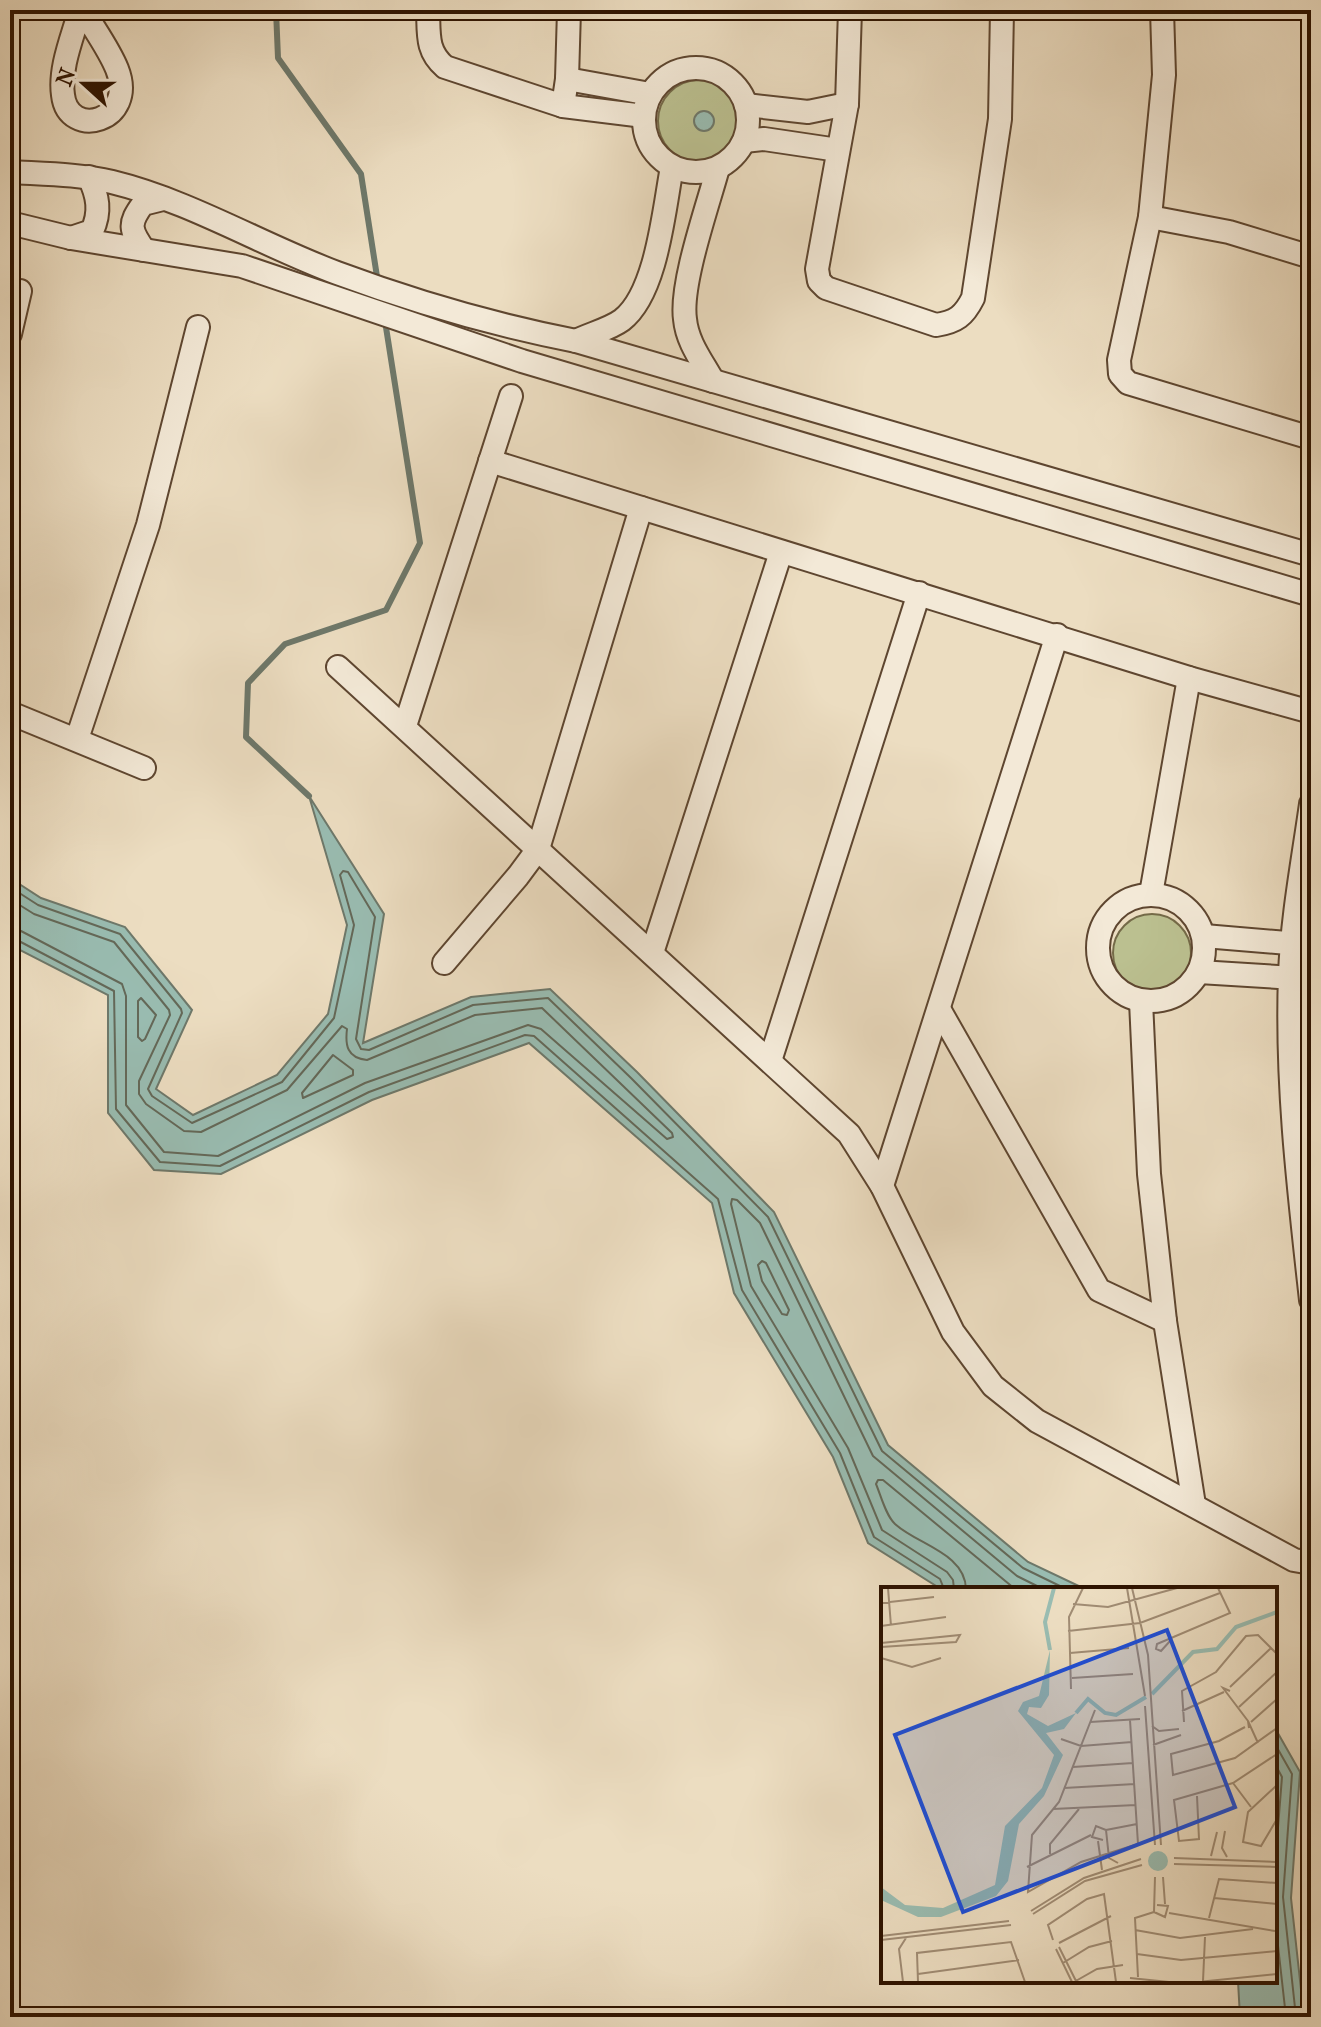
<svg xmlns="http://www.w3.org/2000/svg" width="1321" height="2027" font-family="'IM FELL French Canon',serif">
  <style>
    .green { fill: #bbc090; stroke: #746a48; stroke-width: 2 }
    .water { fill: #99bcb1; stroke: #6e786a; stroke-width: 2 }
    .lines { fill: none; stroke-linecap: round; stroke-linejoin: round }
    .shore { stroke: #646858; stroke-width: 2 }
    .stream { stroke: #6e786a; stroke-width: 6 }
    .minor-casing { stroke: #5e4630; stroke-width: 26 }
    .minor { stroke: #f3e9d7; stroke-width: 22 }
    .inset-river { fill: none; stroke: #99bcb1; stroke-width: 4 }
    .inset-road { fill: none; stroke: #a08c74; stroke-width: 2 }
    .view { fill: #1d4ed8; fill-opacity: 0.15; stroke: #1d4ed8; stroke-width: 4 }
    .inset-edge { fill: none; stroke: #2e1300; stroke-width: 4 }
  </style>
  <rect width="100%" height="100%" fill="#ecddc1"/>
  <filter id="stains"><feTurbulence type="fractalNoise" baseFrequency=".0025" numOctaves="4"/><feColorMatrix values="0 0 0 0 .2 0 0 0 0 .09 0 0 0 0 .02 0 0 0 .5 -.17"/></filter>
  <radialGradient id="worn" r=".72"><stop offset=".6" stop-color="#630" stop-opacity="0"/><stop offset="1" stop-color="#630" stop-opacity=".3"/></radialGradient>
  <g class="green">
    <circle cx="699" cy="121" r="41"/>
    <circle cx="1152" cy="953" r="39"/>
  </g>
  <g class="water">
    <circle cx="704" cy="121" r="10"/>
    <path d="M309 796 384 914 363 1043 471 997 550 989 637 1072 774 1212 888 1445 1028 1562 1085 1589H941L868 1543 833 1457 734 1293 712 1203 529 1043 372 1100 221 1174 154 1170 108 1113V995L10 945V878L41 898 125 927 192 1010 156 1089 193 1115 277 1075 328 1014 347 925Z"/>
    <path d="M1275 1728 1300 1772 1291 1898 1304 2017H1240L1238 1981H1275Z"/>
  </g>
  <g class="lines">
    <g class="shore">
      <path d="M10 887 38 905 120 934 181 1009 182 1013 148 1089 152 1096 192 1123 282 1082 334 1018 354 925 340 875 343 871 348 872 375 917 356 1039 361 1049 369 1050 473 1005 548 998 631 1078 768 1217 882 1451 1023 1568 1066 1589"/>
      <path d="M10 899 34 914 114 942 169 1010 170 1015 139 1081V1094L146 1104 184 1131 201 1132 287 1090 342 1026 347 1029C345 1045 347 1058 367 1060L475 1015 542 1008 672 1133 673 1137 667 1139 541 1029 528 1025 365 1083 218 1156 164 1152 126 1105V996L122 984 21 931 10 929"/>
      <path d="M10 939 17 940 114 991 116 1109 160 1162 220 1166 369 1092 525 1035 534 1036 718 1199 742 1290 840 1453 874 1537 940 1579 944 1589"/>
      <path d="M141 998 156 1015 145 1039 142 1041 138 1037V1001Z"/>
      <path d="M333 1055 353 1070V1075L303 1098 302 1093Z"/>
      <path d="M762 1261 766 1263 789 1310 787 1315 782 1314 762 1281 758 1265Z"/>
      <path d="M954 1589 953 1580 947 1572 882 1530 848 1448 751 1286 731 1204 732 1199 737 1200 760 1223 873 1456 1017 1576 1043 1589"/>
      <path d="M966 1589C965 1553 918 1545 895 1524 886 1516 881 1496 876 1484L878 1480H883L1015 1589"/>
      <path d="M1275 1744 1292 1774 1283 1897 1296 2017"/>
      <path d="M1275 1764 1282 1777 1275 1865"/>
      <path d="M1275 1919 1286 2017"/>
    </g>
    <g class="stream">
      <path d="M276 10 278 58 361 174 378 283"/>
      <path d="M309 796 246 737 248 683 285 644 386 610 420 543 385 321"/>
    </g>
    <g class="minor-casing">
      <g id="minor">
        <path d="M80 10C73 36 59 68 63 95 68 140 138 122 117 69 109 49 94 29 83 10"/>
        <path d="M428 10C429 34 426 51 445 67L563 106 644 116"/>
        <path d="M850 10 847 104 817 269 819 281 826 288 936 325C956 322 964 316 973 298L1000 119 1002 10"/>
        <path d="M1162 10 1164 75 1150 217 1119 360 1120 374 1128 383 1311 438"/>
        <circle cx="696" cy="120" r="52"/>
        <path d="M567 79 650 94"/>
        <path d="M746 105 808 112 847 104"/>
        <path d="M563 106 567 79 569 10"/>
        <path d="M744 141 764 139 838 150"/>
        <path d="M10 172C44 174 79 174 112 182 190 201 262 245 337 273 415 302 494 325 576 341L1311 555"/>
        <path d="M1150 217 1229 232 1311 257"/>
        <path d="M10 223 71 238 242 266 522 361 1311 595"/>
        <path d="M71 238 92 231C101 212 98 196 89 177"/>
        <path d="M144 250C130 230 128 224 143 204L163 199"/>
        <path d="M10 334 20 291"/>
        <path d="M576 341C590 334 610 329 622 320 657 293 664 209 672 167"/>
        <path d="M713 381C702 361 687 342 685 319 680 284 708 205 718 168"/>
        <path d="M490 461 1189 678 1311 712"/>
        <path d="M338 667 849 1134 882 1186 953 1332 993 1386 1037 1421 1294 1560 1311 1563"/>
        <path d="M10 713 144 768"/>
        <path d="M405 726 511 396"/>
        <path d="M77 739 148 525 198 327"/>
        <path d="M1311 804C1303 861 1292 918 1290 975 1286 1084 1299 1192 1311 1300"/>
        <path d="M1151 894 1189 678"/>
        <circle cx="1151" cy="948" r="53"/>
        <path d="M1204 936 1311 945"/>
        <path d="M652 953 781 552"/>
        <path d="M444 963 518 876 538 849 641 508"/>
        <path d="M1199 972 1311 979"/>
        <path d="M1141 1001 1149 1174 1165 1321 1194 1505"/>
        <path d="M939 1009 1099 1290 1165 1321"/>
        <path d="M770 1061 919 593"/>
        <path d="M882 1186 1057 635"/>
      </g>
    </g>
    <use href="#minor" class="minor"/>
  </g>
  <g transform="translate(881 1587)">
    <rect width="396" height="396" fill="#ecddc1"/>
    <path d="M169 63 168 108 160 121 148 120 146 127 167 139 195 126 183 142 165 146 182 168 163 209 138 237 127 294 115 309 60 330H37L0 313V300L24 318 62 321 114 298 124 239 161 201 173 168 137 124 142 115 158 109ZM267 274a10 10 0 1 1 20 0a10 10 0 1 1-20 0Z" fill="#99bcb1"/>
    <path class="inset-river" d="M169 63 164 35 173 1M271 107 312 65 336 62 355 40 396 25M195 126 207 112 224 126 235 128 265 110"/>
    <path class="inset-road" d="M7 1 10 39M246 1 264 109M251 1 267 68 280 258M0 16 53 10M192 17 227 20 296 1M0 39 65 30M187 44 259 36 339 6M289 54 280 64 275 62 276 57 349 26 337 1M0 56 79 48 75 55 0 60M189 66 248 61M0 71 31 80 60 71M191 91 252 87M349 100 390 61M190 102 188 30 202 1M349 104 342 101 367 134M264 119 274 258M358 120 396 85M214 123 178 215 151 248 147 305 200 275 257 257 249 133M301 124 343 105M209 135 259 132M303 135 301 104 335 85 365 49 377 48 396 67M370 135 396 112M271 139 278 144 298 142M364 140 338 154 290 167 292 188 354 171 396 141M368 141 367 134 377 156M180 152 200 159 251 155M272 158 300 148M192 180 252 176M352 196 370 220M396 198 367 225 362 255 380 259 396 232M183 201 254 197M316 209 318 252 298 254 293 213 352 196 396 167M172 222 255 218M225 243 256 237M344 244 341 261 346 270M222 253 211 250 215 239 225 243 228 271 237 276M217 254 221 283M169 267V257L198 222M330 269 336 245M293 271 396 275M293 277 396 280M146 280 210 248M274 290 273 325 284 330 287 319 276 318M282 290 284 317M333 311 396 317M150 324 203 291 260 272M288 326 394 344M152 327 204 294 261 278M328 331 338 292 396 296M254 343 299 351 372 342M0 349 128 334M0 353 130 338M172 353 167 338 206 312 223 307 235 395M178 356 230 329M178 360 195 394M175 362 191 395M256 367 300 373 396 364M182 376 208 360 231 354M37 387 138 373M257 390 254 331 273 325M249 391 288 395M322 394 324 350M22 395 18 362 25 351M37 395 36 366 130 355 144 395M193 395 216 382 242 378M317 395 396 387"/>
    <path class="view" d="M286 43 354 220 82 325 14 148Z"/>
    <rect width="396" height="396" class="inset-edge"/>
  </g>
  <rect width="1321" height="2027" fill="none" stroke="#ecddc1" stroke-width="40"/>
  <rect x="12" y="12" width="1297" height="2003" fill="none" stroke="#2e1300" stroke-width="4"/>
  <rect x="20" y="20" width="1281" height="1987" fill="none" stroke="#2e1300" stroke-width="2"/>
  <g transform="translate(84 84) rotate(291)" stroke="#f3e9d7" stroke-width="6" paint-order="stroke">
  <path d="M0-6L14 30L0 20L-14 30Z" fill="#2e1300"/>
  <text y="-12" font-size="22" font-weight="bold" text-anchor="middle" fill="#2e1300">N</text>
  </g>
  <rect width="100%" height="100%" filter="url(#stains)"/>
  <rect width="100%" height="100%" fill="url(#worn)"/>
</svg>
